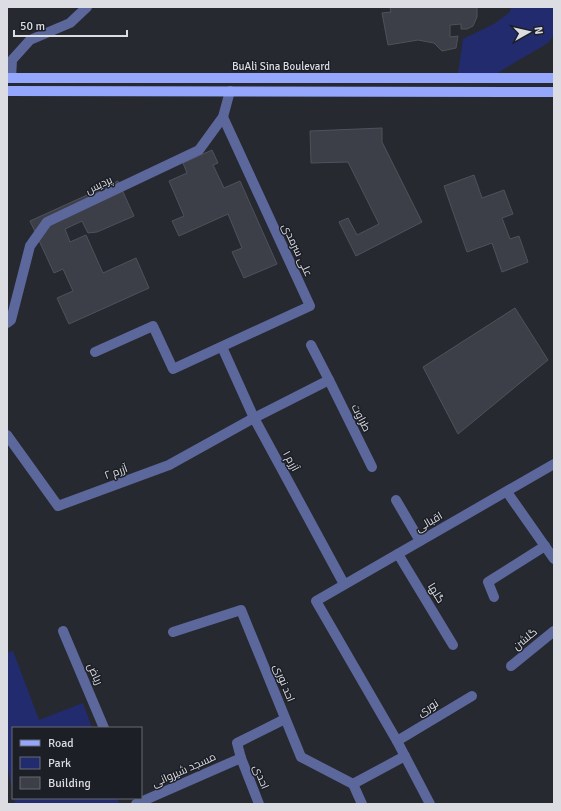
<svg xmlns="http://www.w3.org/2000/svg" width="561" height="811" font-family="Signika,Cairo,sans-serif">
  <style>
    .green { fill: #232b6f }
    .building { fill: #3c3f47; stroke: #50525b }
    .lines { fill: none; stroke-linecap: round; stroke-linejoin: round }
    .minor { stroke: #5c689c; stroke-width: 10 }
    .major { stroke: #94a7fd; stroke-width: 10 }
    .labels { text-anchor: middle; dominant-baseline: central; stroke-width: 3; stroke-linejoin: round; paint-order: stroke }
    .street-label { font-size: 11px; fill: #dbdde2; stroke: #1d1f27 }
  </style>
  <rect width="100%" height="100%" fill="#272931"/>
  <g class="green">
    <path d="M511 7H554V35L548 43 497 73H458L463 39 494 24 510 12Z"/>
    <path d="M13 651 39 720 83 703 92 728H13V795L7 763V653Z"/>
    <path d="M14 798H117L119 803 15 804Z"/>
  </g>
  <g class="building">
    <path d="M390 7H477V17L473 26 467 29H461V24L450 25V37L458 36 456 48 442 51 434 43 418 40 388 45 382 13 391 12Z"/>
    <path d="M382 128V142L422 222 356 256 339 222 348 218 357 235 379 224 348 162 311 163 310 131Z"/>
    <path d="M212 150 218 163 213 165 224 188 240 181 277 264 244 278 232 252 242 248 228 214 179 236 172 221 184 216 169 181 187 173 183 163Z"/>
    <path d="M474 175 482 198 504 190 513 214 502 218 510 239 519 236 528 262 502 272 492 243 467 252 444 186Z"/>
    <path d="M118 181 134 216 97 232 88 233 82 221 65 229 70 242 86 235 103 273 136 258 149 288 69 324 57 298 73 291 63 269 54 273 30 221Z"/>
    <path d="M515 308 548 360 458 434 423 367Z"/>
  </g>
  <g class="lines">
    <g class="minor">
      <path d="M11 78 12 60 30 40 70 23 87 7"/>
      <path d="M7 323 11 320 30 246 47 222 199 150 223 117 230 91"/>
      <path d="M222 347 254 418 344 584"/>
      <path d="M95 352 153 326 173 369 310 306 223 117"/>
      <path d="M329 380 372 467"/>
      <path d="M7 435 58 506 169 465 254 418 329 380 311 345"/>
      <path d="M507 492 554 559"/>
      <path d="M396 500 420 541"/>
      <path d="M398 554 453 645"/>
      <path d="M494 597 488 582 545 546"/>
      <path d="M63 631 104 728"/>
      <path d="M173 632 241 610 301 757 353 784 362 804"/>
      <path d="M511 666 554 631"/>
      <path d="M397 741 472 696"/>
      <path d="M353 784 405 756"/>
      <path d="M136 804 241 758"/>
      <path d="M259 804 241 758 237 743 285 719"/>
      <path d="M430 804 397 741 316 601 554 464"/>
    </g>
    <g class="major">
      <path d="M7 78H554"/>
      <path d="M7 91 554 92"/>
    </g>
  </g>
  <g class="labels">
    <g class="street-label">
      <text x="281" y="66">BuAli Sina Boulevard</text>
      <text transform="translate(99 185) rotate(-25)">پردیس</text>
      <text transform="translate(297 250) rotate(65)">علی سرمدی</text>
      <text transform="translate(361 418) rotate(63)">طراوت</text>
      <text transform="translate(291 461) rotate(62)">آزرم ۱</text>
      <text transform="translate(116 472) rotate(-20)">آزرم ۲</text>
      <text transform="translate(429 522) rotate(-30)">اقبالی</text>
      <text transform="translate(436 593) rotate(59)">گلها</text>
      <text transform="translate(525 639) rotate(-39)">گلشن</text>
      <text transform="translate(95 674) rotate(66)">ریاض</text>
      <text transform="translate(284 683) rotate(68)">احد نوری</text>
      <text transform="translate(428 708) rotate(-31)">نوری</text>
      <text transform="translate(184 770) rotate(-24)">مسجد شیروانی</text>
      <text transform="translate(261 777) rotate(68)">احدی</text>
    </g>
  </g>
  <rect width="561" height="811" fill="none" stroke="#dbdde2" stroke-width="16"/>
  <rect x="12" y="727" width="130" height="72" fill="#1d1f27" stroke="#696b72"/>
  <rect x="20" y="740" width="20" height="6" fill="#94a7fd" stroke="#696b72"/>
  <text x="48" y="747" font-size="12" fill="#dbdde2">Road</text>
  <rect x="20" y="757" width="20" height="12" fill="#232b6f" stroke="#696b72"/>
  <text x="48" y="767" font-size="12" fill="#dbdde2">Park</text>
  <rect x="20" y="777" width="20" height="12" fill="#3c3f47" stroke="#696b72"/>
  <text x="48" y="787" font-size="12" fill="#dbdde2">Building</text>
  <g transform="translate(529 32) rotate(82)" stroke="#1d1f27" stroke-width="3" paint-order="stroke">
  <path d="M0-3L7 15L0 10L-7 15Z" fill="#dbdde2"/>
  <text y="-6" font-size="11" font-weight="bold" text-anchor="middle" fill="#dbdde2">N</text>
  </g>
  <path d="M14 30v6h113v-6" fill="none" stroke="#dbdde2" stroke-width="2"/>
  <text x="20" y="30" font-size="12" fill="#dbdde2" stroke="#1d1f27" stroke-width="3" paint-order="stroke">50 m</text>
</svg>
